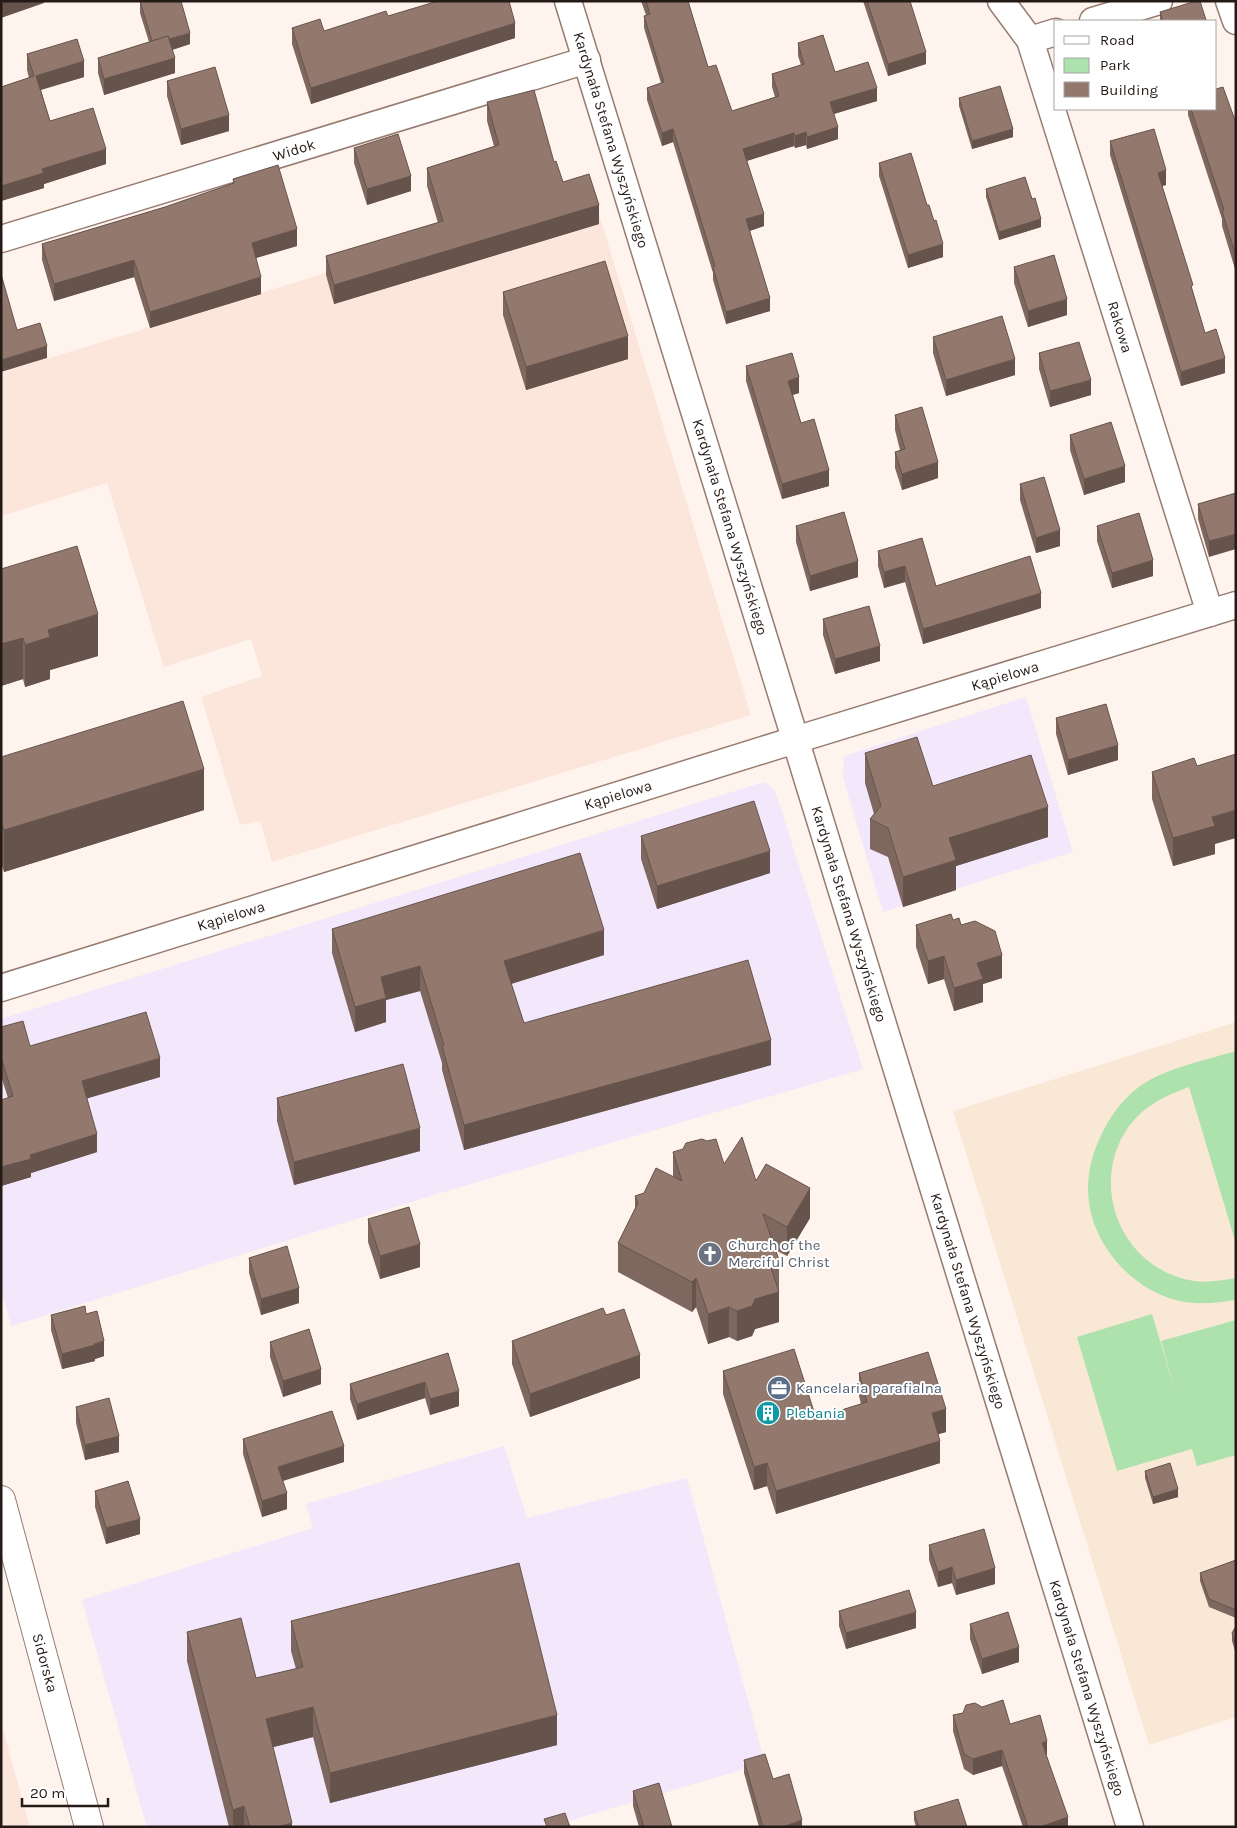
<svg xmlns="http://www.w3.org/2000/svg" width="1237" height="1828" font-family="Karla,sans-serif">
  <style>
    .commercial { fill: #f2e7fb }
    .built { fill: #fce6dc }
    .education { fill: #fae8d7 }
    .green { fill: #aee2ac }
    .lines { fill: none; stroke-linecap: round; stroke-linejoin: round }
    .minor-casing { stroke: #957b70; stroke-width: 29 }
    .tertiary-casing { stroke: #957b70; stroke-width: 30 }
    .minor { stroke: #fff; stroke-width: 26 }
    .tertiary { stroke: #fff; stroke-width: 28 }
    .wall { fill: #7e675e }
    .shaded-wall { fill: #66544c }
    .building { fill: #92786d; stroke: #66544c }
    .labels { text-anchor: middle; dominant-baseline: central; stroke-width: 4; stroke-linejoin: round; paint-order: stroke }
    .street-label { font-size: 15px; fill: #251b16; stroke: #fff }
    .worship-label { font-size: 15px; fill: #5b616d; stroke: #fff; text-anchor: start }
    .service-label { font-size: 15px; fill: #4e5e75; stroke: #fff; text-anchor: start }
    .culture-label { font-size: 15px; fill: #0d838f; stroke: #fff; text-anchor: start }
  </style>
  <rect width="100%" height="100%" fill="#fff3ee"/>
  <g class="commercial">
    <path d="M1026 697 1073 852 883 912 843 778 844 756Z"/>
    <path d="M764 782 775 790 863 1069 437 1194 11 1326 1 1289V1019Z"/>
    <path d="M504 1446 527 1518 687 1478 765 1763 548 1827H147L82 1600 313 1528 306 1504Z"/>
  </g>
  <g class="built">
    <path d="M592 191 751 715 272 862 260 821 240 825 201 697 262 676 251 639 164 667 107 483 1 516V373Z"/>
    <path d="M1 1722 30 1827H1Z"/>
  </g>
  <path class="education" d="M1236 1022V1717L1149 1745 953 1111Z"/>
  <g class="green">
    <path d="M1236 1051V1244L1189 1087C1166 1095 1144 1106 1129 1126 1087 1185 1122 1270 1194 1281 1208 1283 1222 1280 1236 1278V1300C1222 1302 1209 1304 1194 1303 1143 1300 1096 1253 1089 1203 1086 1181 1090 1160 1099 1140 1108 1119 1121 1100 1140 1086 1166 1068 1206 1060 1236 1051Z"/>
    <path d="M1152 1314 1176 1394 1161 1341 1236 1320V1455L1197 1466 1192 1449 1117 1471 1077 1337Z"/>
  </g>
  <g class="lines">
    <g class="minor-casing">
      <g id="minor">
        <path d="M568 1 1130 1827"/>
        <path d="M1001 1 1030 40 1056 32"/>
        <path d="M1229 1 1236 21"/>
        <path d="M1093 21 1159 1"/>
        <path d="M1030 40 1210 613"/>
        <path d="M1 239 587 60"/>
        <path d="M1 988 795 740 1236 605"/>
      </g>
    </g>
    <g class="tertiary-casing">
      <path id="tertiary" d="M1 1500 89 1827"/>
    </g>
    <use href="#minor" class="minor"/>
    <use href="#tertiary" class="tertiary"/>
  </g>
  <g class="wall">
    <path d="M140 1 190 44 172 50 175 73 104 95 98 73V58L149 42 140 13Z"/>
    <path d="M641 1H688L708 67 732 111 775 97 772 87V74L801 65 798 56V43L835 72 877 101 834 114 838 139 807 149 806 145 795 148 794 146 747 161 764 226 750 231 770 311 726 324 713 280V273L673 142 662 146 647 100V88L661 83 644 28V16L646 15Z"/>
    <path d="M863 1H910L926 64 888 76Z"/>
    <path d="M1160 12 1206 21H1160Z"/>
    <path d="M388 16 515 38 311 104 292 44V28L324 31Z"/>
    <path d="M27 54 84 77 41 90 50 121 106 164 44 184V188L1 201V87L29 78 27 70Z"/>
    <path d="M167 81 229 131 181 145 167 96Z"/>
    <path d="M959 98 1013 137 972 149 959 106Z"/>
    <path d="M487 102 554 162 563 182 599 224 334 304 326 275V256L438 223 427 186V168L494 146 487 121Z"/>
    <path d="M1188 109H1216L1236 123 1235 269 1222 226V219L1188 115Z"/>
    <path d="M1110 141 1166 185 1162 186 1205 333 1225 373 1181 386 1110 155Z"/>
    <path d="M354 148 411 191 367 205 354 163Z"/>
    <path d="M879 163 943 257 908 268 879 176Z"/>
    <path d="M233 179 297 246 256 258 261 294 150 328 134 277 54 301 42 260V244L165 207 233 184Z"/>
    <path d="M986 189 1032 199 1041 227 999 240 986 197Z"/>
    <path d="M1014 267 1067 315 1028 327 1014 283Z"/>
    <path d="M503 292 628 359 526 390 503 315Z"/>
    <path d="M933 337 1015 375 946 396 933 353Z"/>
    <path d="M1039 353 1091 395 1050 407 1039 369Z"/>
    <path d="M746 366 799 393 793 395 801 423 829 486 782 499 746 381Z"/>
    <path d="M895 415 938 478 902 490 895 468V452L900 450 895 430Z"/>
    <path d="M1070 435 1125 482 1084 495 1070 450Z"/>
    <path d="M1020 484 1060 546 1036 553 1020 500Z"/>
    <path d="M1236 493 1209 557 1198 519V504Z"/>
    <path d="M796 526 858 577 810 591 796 542Z"/>
    <path d="M1097 526 1153 576 1112 588 1097 541Z"/>
    <path d="M878 551 936 586 1041 608 923 644 905 582 884 588 878 566Z"/>
    <path d="M1 569 98 656 50 670V679L25 687 23 679 1 686Z"/>
    <path d="M823 619 880 661 835 674 823 635Z"/>
    <path d="M1056 718 1118 760 1068 775 1056 734Z"/>
    <path d="M865 753 933 786 1048 837 956 866V890L903 907 888 857 870 849V819L874 814 865 783Z"/>
    <path d="M1 757 204 810 4 872 1 863Z"/>
    <path d="M1152 772 1215 844V854L1173 866 1152 799Z"/>
    <path d="M641 836 770 873 657 909 641 859Z"/>
    <path d="M953 920 961 925 1002 978 983 984V1002L954 1011 944 979 928 984 916 947V925Z"/>
    <path d="M332 929 604 955 511 984 524 1023 771 1065 464 1150 442 1070V1063L420 991 386 1000V1022L355 1032 332 953Z"/>
    <path d="M1 1027 30 1046 160 1077 87 1098 97 1152 31 1173V1177L1 1186V1100L8 1098 1 1076Z"/>
    <path d="M277 1098 420 1151 294 1185 277 1121Z"/>
    <path d="M673 1152 724 1164 756 1181 810 1218 787 1256 775 1250 779 1260V1322L755 1329 752 1336 737 1341 729 1337 708 1344 696 1307 692 1312 618 1272V1243L635 1208V1196L644 1193 673 1177Z"/>
    <path d="M368 1219 420 1267 380 1279 368 1242Z"/>
    <path d="M249 1258 299 1303 261 1315 249 1273Z"/>
    <path d="M51 1315 104 1356 95 1359V1361L62 1369 51 1330Z"/>
    <path d="M606 1315 640 1378 530 1417 512 1364V1341Z"/>
    <path d="M270 1342 321 1384 283 1397 270 1357Z"/>
    <path d="M448 1353 459 1406 430 1415 425 1398 357 1420 350 1399V1384Z"/>
    <path d="M723 1371 816 1418 861 1404 859 1396V1373L946 1432 938 1434 940 1463 776 1514 767 1486 754 1490 723 1394Z"/>
    <path d="M76 1407 119 1452 85 1460 76 1423Z"/>
    <path d="M243 1439 344 1462 283 1481 287 1509 262 1517 243 1454Z"/>
    <path d="M1145 1471 1178 1497 1153 1504 1145 1478Z"/>
    <path d="M95 1491 140 1534 106 1544 95 1507Z"/>
    <path d="M929 1545 995 1584 956 1595 952 1583 938 1587 929 1560Z"/>
    <path d="M1236 1560V1618L1209 1607 1200 1581V1573Z"/>
    <path d="M839 1611 916 1628 846 1649 839 1626Z"/>
    <path d="M291 1621 557 1745 330 1803 313 1737 273 1747 292 1827H229L187 1661V1632L256 1678 296 1669 291 1651Z"/>
    <path d="M970 1624 1019 1662 982 1674 970 1639Z"/>
    <path d="M1236 1626V1654L1232 1641V1633Z"/>
    <path d="M953 1715 1010 1724 1047 1757 1068 1827H1023L1002 1766 973 1775 964 1769 953 1731Z"/>
    <path d="M744 1760 773 1779 802 1827H759L744 1773Z"/>
    <path d="M633 1791 672 1827H639L633 1806Z"/>
    <path d="M914 1812 967 1827H916L914 1820Z"/>
  </g>
  <g class="shaded-wall">
    <path d="M6 1H44V3L1 18V3Z"/>
    <path d="M515 23V38L311 104V88Z"/>
    <path d="M190 33V44L153 56V44Z"/>
    <path d="M926 52V64L888 76V64Z"/>
    <path d="M175 58V73L104 95V79Z"/>
    <path d="M84 61V77L36 91V76Z"/>
    <path d="M877 88V101L830 115V102Z"/>
    <path d="M229 115V131L181 145V129Z"/>
    <path d="M838 127V139L807 149V137Z"/>
    <path d="M673 129V142L662 146V133Z"/>
    <path d="M1013 129V137L972 149V141Z"/>
    <path d="M806 132V145L795 148V136Z"/>
    <path d="M794 133V146L743 162V149Z"/>
    <path d="M106 149V164L44 184V188L1 201V186L42 169Z"/>
    <path d="M1166 170V185L1158 187V173Z"/>
    <path d="M411 176V191L367 205V189Z"/>
    <path d="M599 205V224L334 304V285Z"/>
    <path d="M764 214V226L746 232V219Z"/>
    <path d="M1041 219V227L999 240V232Z"/>
    <path d="M297 229V246L252 259V243Z"/>
    <path d="M943 244V257L908 268V255Z"/>
    <rect x="1235" y="253" width="1" height="16"/>
    <path d="M134 260V277L54 301V284Z"/>
    <path d="M261 277V294L150 328V312Z"/>
    <path d="M770 298V311L726 324V312Z"/>
    <path d="M1067 299V315L1028 327V311Z"/>
    <path d="M628 336V359L526 390V367Z"/>
    <path d="M47 346V358L1 372V360Z"/>
    <path d="M1225 358V373L1181 386V372Z"/>
    <path d="M1015 359V375L946 396V380Z"/>
    <path d="M799 377V393L788 396V381Z"/>
    <path d="M1091 380V395L1050 407V391Z"/>
    <path d="M938 462V478L902 490V474Z"/>
    <path d="M1125 466V482L1084 495V479Z"/>
    <path d="M829 470V486L782 499V484Z"/>
    <path d="M1060 530V546L1036 553V538Z"/>
    <path d="M1236 534V549L1209 557V541Z"/>
    <path d="M1153 560V576L1112 588V573Z"/>
    <path d="M858 561V577L810 591V576Z"/>
    <path d="M905 566V582L884 588V572Z"/>
    <path d="M1041 593V608L923 644V629Z"/>
    <path d="M98 614V656L50 670V679L25 687V645L48 630Z"/>
    <path d="M23 638V679L1 686V644Z"/>
    <path d="M880 646V661L835 674V659Z"/>
    <path d="M1118 745V760L1068 775V760Z"/>
    <path d="M204 769V810L4 872V830Z"/>
    <path d="M1048 807V837L956 866V890L903 907V877L949 838Z"/>
    <path d="M1236 810V838L1215 844V854L1173 866V838L1212 817Z"/>
    <path d="M770 851V873L657 909V886Z"/>
    <path d="M604 930V955L504 986V961Z"/>
    <path d="M1002 955V978L983 984V1002L954 1011V988L977 963Z"/>
    <path d="M944 956V979L928 984V961Z"/>
    <path d="M420 966V991L386 1000V1022L355 1032V1007L381 977Z"/>
    <path d="M771 1040V1065L464 1150V1125Z"/>
    <path d="M160 1058V1077L82 1100V1081Z"/>
    <path d="M420 1128V1151L294 1185V1162Z"/>
    <path d="M97 1134V1152L31 1173V1177L1 1186V1167L30 1155Z"/>
    <path d="M810 1188V1218L787 1256V1227Z"/>
    <path d="M420 1244V1267L380 1279V1256Z"/>
    <path d="M696 1278V1307L692 1312V1282Z"/>
    <path d="M299 1288V1303L261 1315V1299Z"/>
    <path d="M779 1292V1322L755 1329 752 1336 737 1341V1311L755 1299Z"/>
    <path d="M729 1307V1337L708 1344V1314Z"/>
    <path d="M104 1341V1356L95 1359V1361L62 1369V1354Z"/>
    <path d="M640 1355V1378L530 1417V1394Z"/>
    <path d="M321 1369V1384L283 1397V1381Z"/>
    <path d="M425 1382V1398L357 1420V1404Z"/>
    <path d="M459 1391V1406L430 1415V1399Z"/>
    <path d="M946 1409V1432L932 1436V1413Z"/>
    <path d="M119 1436V1452L85 1460V1445Z"/>
    <path d="M940 1441V1463L776 1514V1491Z"/>
    <path d="M344 1446V1462L278 1482V1467Z"/>
    <path d="M767 1463V1486L754 1490V1467Z"/>
    <path d="M1178 1489V1497L1153 1504V1497Z"/>
    <path d="M287 1493V1509L262 1517V1501Z"/>
    <path d="M140 1519V1534L106 1544V1528Z"/>
    <path d="M952 1567V1583L938 1587V1572Z"/>
    <path d="M995 1568V1584L956 1595V1580Z"/>
    <path d="M916 1612V1628L846 1649V1633Z"/>
    <path d="M1019 1647V1662L982 1674V1659Z"/>
    <path d="M313 1707V1737L266 1749V1719Z"/>
    <path d="M557 1715V1745L330 1803V1773Z"/>
    <path d="M1047 1741V1757L1042 1743Z"/>
    <path d="M1002 1750V1766L973 1775V1759Z"/>
    <path d="M244 1806V1827H233V1810Z"/>
    <path d="M1068 1817V1827H1040Z"/>
    <path d="M802 1820V1827H783Z"/>
    <path d="M292 1823V1827H277Z"/>
  </g>
  <g class="building">
    <path d="M140 1H181L190 33 169 39 168 36 152 41Z"/>
    <path d="M438 1H509L515 23 311 88 292 28 320 19 324 31 386 11 388 16Z"/>
    <path d="M646 1H688L708 67 716 65 732 111 779 96 772 74 804 64 798 43 823 35 835 72 868 62 877 88 830 102 838 127 807 137 806 132 795 136 794 133 743 149 764 214 746 219 770 298 726 312 713 267 715 266 673 129 662 133 647 88 664 82 644 16 650 14Z"/>
    <path d="M867 1H910L926 52 888 64Z"/>
    <path d="M1196 1H1200L1206 20 1204 21H1163L1160 12Z"/>
    <path d="M168 36 175 58 104 79 98 58Z"/>
    <path d="M77 39 84 61 36 76 50 121 93 108 106 149 42 169 44 173 1 186V87L34 76 27 54Z"/>
    <path d="M215 67 229 115 181 129 167 81Z"/>
    <path d="M1000 86 1013 129 972 141 959 98Z"/>
    <path d="M1223 87 1236 123V253H1235L1222 211 1224 210 1191 109H1216V89Z"/>
    <path d="M534 90 554 162 556 161 563 182 589 174 599 205 334 285 326 256 443 221 427 168 499 145 487 102Z"/>
    <path d="M1154 129 1166 170 1158 173 1193 285 1191 286 1205 333 1216 329 1225 358 1181 372 1110 141Z"/>
    <path d="M398 134 411 176 367 189 354 148Z"/>
    <path d="M911 153 927 205H929L934 221 936 220 943 244 908 255 879 163Z"/>
    <path d="M278 165 297 229 252 243 261 277 150 312 134 260 54 284 42 244 165 207 234 183 233 179Z"/>
    <path d="M1025 177 1032 199 1035 198 1041 219 999 232 986 189Z"/>
    <path d="M1054 255 1067 299 1028 311 1014 267Z"/>
    <path d="M605 261 628 336 526 367 503 292Z"/>
    <path d="M1 274 17 330 40 323 47 346 1 360Z"/>
    <path d="M1002 316 1015 359 946 380 933 337Z"/>
    <path d="M1079 342 1091 380 1050 391 1039 353Z"/>
    <path d="M792 353 799 377 788 381 801 423 814 419 829 470 782 484 746 366Z"/>
    <path d="M922 407 938 462 902 474 895 452 905 449 895 415Z"/>
    <path d="M1111 422 1125 466 1084 479 1070 435Z"/>
    <path d="M1044 477 1060 530 1036 538 1020 484Z"/>
    <path d="M1236 493V534L1209 541 1198 504Z"/>
    <path d="M844 512 858 561 810 576 796 526Z"/>
    <path d="M1139 513 1153 560 1112 573 1097 526Z"/>
    <path d="M922 538 936 586 1030 556 1041 593 923 629 905 566 884 572 878 551Z"/>
    <path d="M77 546 98 614 48 630 50 637 25 645 23 638 1 644V569Z"/>
    <path d="M869 606 880 646 835 659 823 619Z"/>
    <path d="M183 701 204 769 4 830 1 822V757Z"/>
    <path d="M1106 704 1118 745 1068 760 1056 718Z"/>
    <path d="M917 737 933 786 1031 755 1048 807 949 838 956 860 903 877 888 828 870 819 881 806 865 753Z"/>
    <path d="M1236 754V810L1212 817 1215 826 1173 838 1152 772 1194 758 1197 766Z"/>
    <path d="M754 801 770 851 657 886 641 836Z"/>
    <path d="M580 853 604 930 504 961 524 1023 748 960 771 1040 464 1125 442 1046 444 1045 420 966 381 977 386 998 355 1007 332 929Z"/>
    <path d="M951 914 953 920 959 918 961 925 975 921 995 931 1002 955 977 963 983 979 954 988 944 956 928 961 916 925Z"/>
    <path d="M146 1012 160 1058 82 1081 97 1134 30 1155 31 1159 1 1167V1100L13 1096 1 1057V1027L23 1021 30 1046Z"/>
    <path d="M403 1064 420 1128 294 1162 277 1098Z"/>
    <path d="M742 1137 756 1181 766 1164 810 1188 787 1227 763 1214 779 1260 767 1256 779 1292 755 1299 752 1306 737 1311 729 1307 708 1314 696 1278 692 1282 618 1243 638 1203 635 1196 644 1193 656 1168 682 1181 673 1152 683 1149 686 1143 702 1139 707 1141 716 1139 724 1164Z"/>
    <path d="M409 1207 420 1244 380 1256 368 1219Z"/>
    <path d="M287 1246 299 1288 261 1299 249 1258Z"/>
    <path d="M85 1306 86 1314 97 1311 104 1341 94 1344 95 1345 62 1354 51 1315Z"/>
    <path d="M603 1308 606 1315 624 1309 640 1355 530 1394 512 1341Z"/>
    <path d="M309 1329 321 1369 283 1381 270 1342Z"/>
    <path d="M794 1349 816 1418 867 1402 859 1373 928 1352 946 1409 932 1413 940 1441 776 1491 767 1463 754 1467 723 1371Z"/>
    <path d="M448 1353 459 1391 430 1399 425 1382 357 1404 350 1384Z"/>
    <path d="M109 1398 119 1436 85 1445 76 1407Z"/>
    <path d="M332 1411 344 1446 278 1467 287 1493 262 1501 243 1439Z"/>
    <path d="M1170 1463 1178 1489 1153 1497 1145 1471Z"/>
    <path d="M128 1481 140 1519 106 1528 95 1491Z"/>
    <path d="M984 1529 995 1568 956 1580 952 1567 938 1572 929 1545Z"/>
    <path d="M1236 1560V1610L1209 1599 1200 1573Z"/>
    <path d="M519 1563 557 1715 330 1773 313 1707 266 1719 292 1823 277 1827H250L244 1806 233 1810 187 1632 241 1618 256 1678 303 1667 291 1621Z"/>
    <path d="M909 1590 916 1612 846 1633 839 1611Z"/>
    <path d="M1008 1612 1019 1647 982 1659 970 1624Z"/>
    <path d="M1236 1626V1646L1232 1633Z"/>
    <path d="M1003 1700 1010 1724 1040 1715 1047 1741 1042 1743 1068 1817 1040 1827H1028L1002 1750 973 1759 964 1754 953 1715 963 1713 966 1705 975 1703 982 1707Z"/>
    <path d="M765 1754 773 1779 789 1774 802 1820 783 1827H763L744 1760Z"/>
    <path d="M659 1783 672 1827H644L633 1791Z"/>
    <path d="M958 1799 967 1827H919L914 1812Z"/>
    <path d="M565 1813 570 1827H547L544 1819Z"/>
  </g>
  <defs>
    <g id="church-disc" transform="scale(1.25)"><circle r="9.5" fill="#6b7280" stroke="#fff"/><path d="M-1.2-6h2.4v3.5h3.3v2.4h-3.3V6h-2.4V-.1h-3.3v-2.4h3.3Z" fill="#fff"/></g>
    <g id="office-disc" transform="scale(1.25)"><circle r="9.5" fill="#5c6f8a" stroke="#fff"/><path d="M-6-3h4V-5.5h4V-3h4V5H-6ZM-1-4.5V-3h2v-1.5ZM-6 0V1H6V0Z" fill="#fff"/></g>
    <g id="building-disc" transform="scale(1.25)"><circle r="9.5" fill="#0f9aa8" stroke="#fff"/><path d="M-4-6H4V6H1V3H-1V6H-4ZM-2.5-4.3h1.7v1.8h-1.7ZM.8-4.3h1.7v1.8H.8ZM-2.5-1h1.7V.8h-1.7ZM.8-1h1.7V.8H.8Z" fill="#fff"/></g>
  </defs>
  <g fill-rule="evenodd">
    <use href="#church-disc" x="710" y="1254"/>
    <use href="#office-disc" x="779" y="1388"/>
    <use href="#building-disc" x="768" y="1413"/>
  </g>
  <g class="labels">
    <g class="street-label">
      <text transform="translate(611 140) rotate(73)">Kardynała Stefana Wyszyńskiego</text>
      <text transform="translate(294 150) rotate(-17)">Widok</text>
      <text transform="translate(1120 327) rotate(73)">Rakowa</text>
      <text transform="translate(730 527) rotate(73)">Kardynała Stefana Wyszyńskiego</text>
      <text transform="translate(1005 676) rotate(-17)">Kąpielowa</text>
      <text transform="translate(618 795) rotate(-17)">Kąpielowa</text>
      <text transform="translate(849 914) rotate(73)">Kardynała Stefana Wyszyńskiego</text>
      <text transform="translate(231 916) rotate(-17)">Kąpielowa</text>
      <text transform="translate(968 1301) rotate(73)">Kardynała Stefana Wyszyńskiego</text>
      <text transform="translate(45 1663) rotate(75)">Sidorska</text>
      <text transform="translate(1087 1688) rotate(73)">Kardynała Stefana Wyszyńskiego</text>
    </g>
    <g class="worship-label">
      <text x="728" y="1245">Church of the<tspan x="728" dy="17">Merciful Christ</tspan></text>
    </g>
    <g class="service-label">
      <text x="796" y="1388">Kancelaria parafialna</text>
    </g>
    <g class="culture-label">
      <text x="786" y="1413">Plebania</text>
    </g>
  </g>
  <rect width="1237" height="1828" fill="none" stroke="#251b16" stroke-width="5"/>
  <rect x="1054" y="20" width="162" height="90" fill="#ffffff" stroke="#a8a4a2"/>
  <rect x="1064" y="36" width="25" height="8" fill="#ffffff" stroke="#a8a4a2"/>
  <text x="1100" y="45" font-size="15" fill="#251b16">Road</text>
  <rect x="1064" y="58" width="25" height="15" fill="#aee2ac" stroke="#a8a4a2"/>
  <text x="1100" y="70" font-size="15" fill="#251b16">Park</text>
  <rect x="1064" y="82" width="25" height="15" fill="#92786d" stroke="#a8a4a2"/>
  <text x="1100" y="95" font-size="15" fill="#251b16">Building</text>
  <path d="M22 1798v8h86v-8" fill="none" stroke="#251b16" stroke-width="2.5"/>
  <text x="30" y="1798" font-size="15" fill="#251b16" stroke="#ffffff" stroke-width="4" paint-order="stroke">20 m</text>
</svg>
